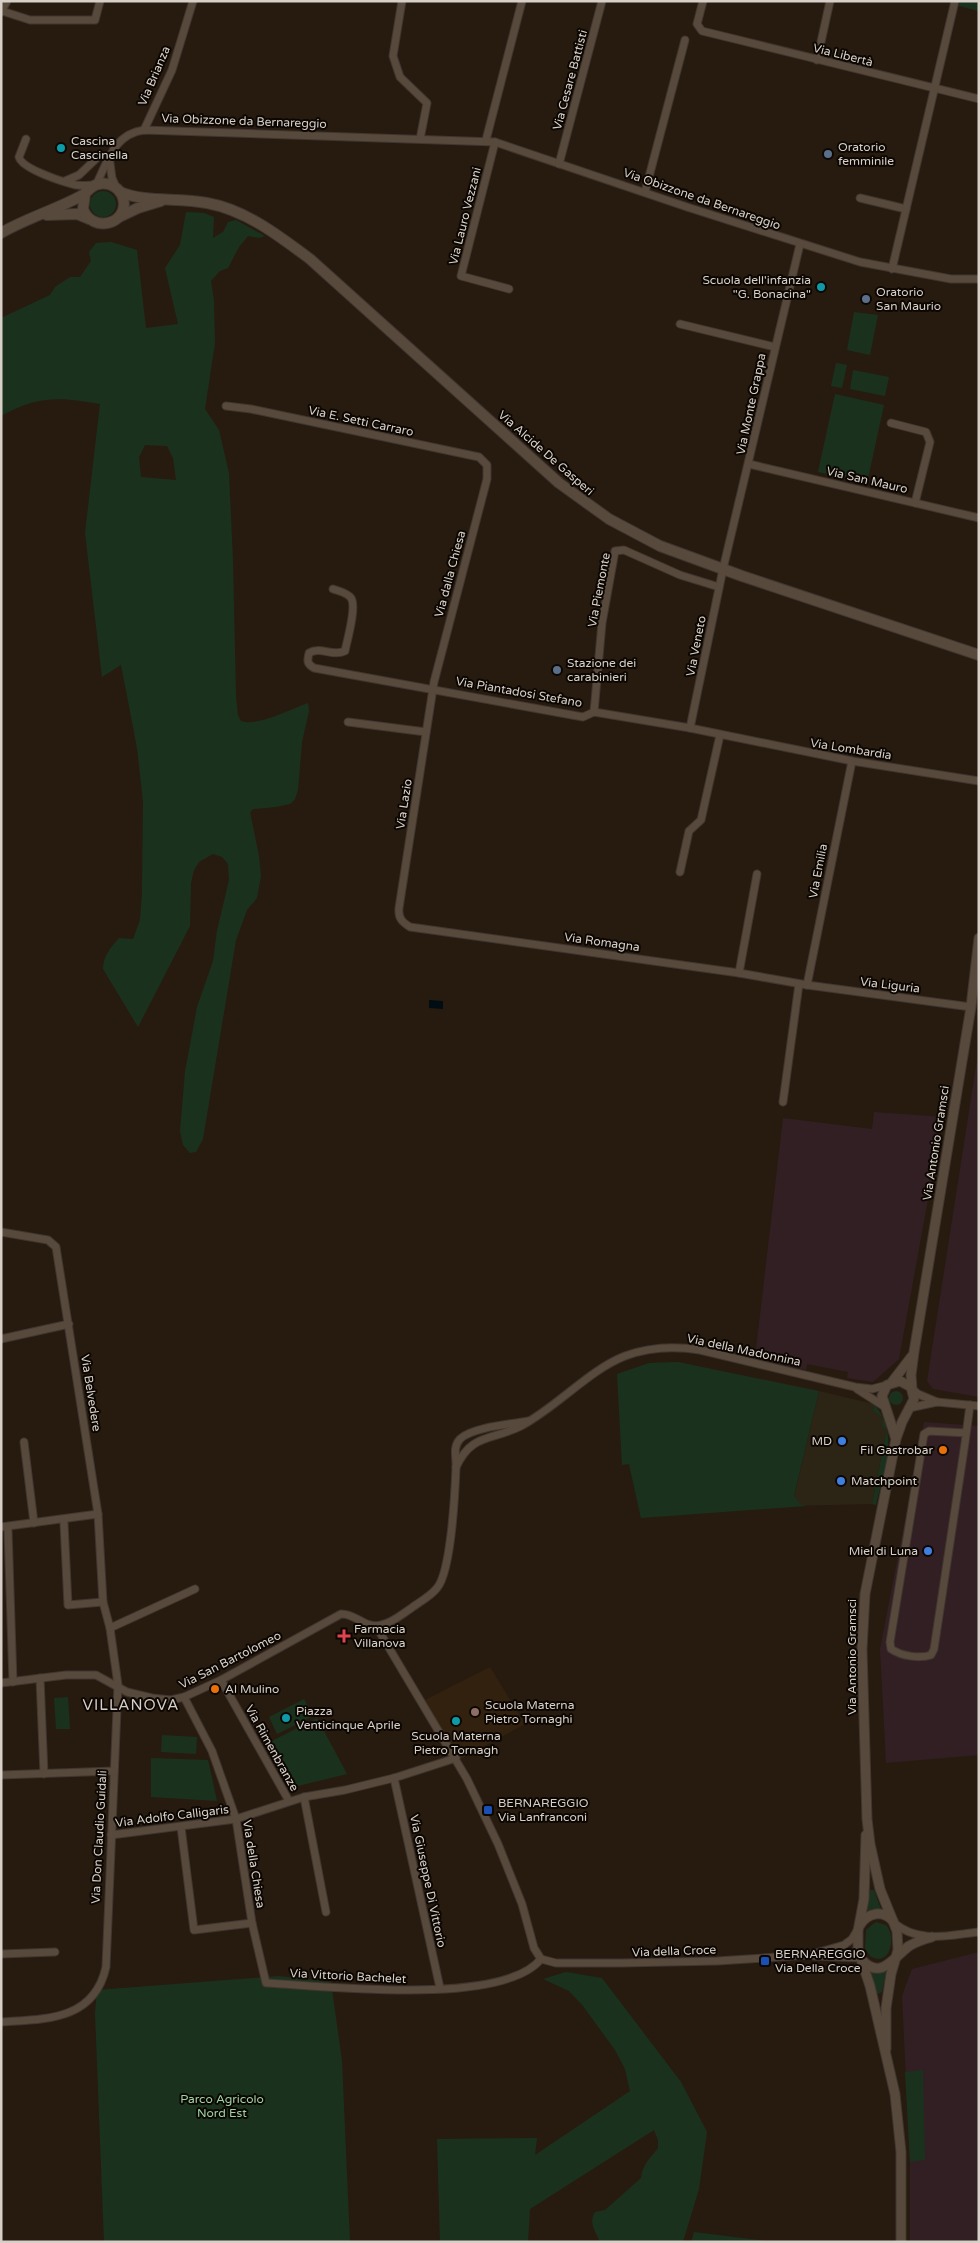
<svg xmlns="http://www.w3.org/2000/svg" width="980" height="2243" font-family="'Varela Round',sans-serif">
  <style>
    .commercial { fill: #2c2414 }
    .industrial { fill: #321f23 }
    .built { fill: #32210f }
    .green { fill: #1a321d; fill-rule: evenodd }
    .water { fill: #000d13 }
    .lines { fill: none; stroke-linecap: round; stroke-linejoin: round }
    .minor-casing { stroke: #403630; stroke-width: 9 }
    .tertiary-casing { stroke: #403630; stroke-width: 11 }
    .secondary-casing { stroke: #403630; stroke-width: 12 }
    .minor { stroke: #57493c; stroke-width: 7 }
    .tertiary { stroke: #57493c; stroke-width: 9 }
    .secondary { stroke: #57493c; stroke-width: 10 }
    .culture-dot { fill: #0f9aa8; stroke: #0c0703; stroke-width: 2 }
    .service-dot { fill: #5c6f8a; stroke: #0c0703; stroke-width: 2 }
    .shop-dot { fill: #3f7fe0; stroke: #0c0703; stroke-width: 2 }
    .food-dot { fill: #e8710a; stroke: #0c0703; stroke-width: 2 }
    .health-dot { fill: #e0444e; stroke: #0c0703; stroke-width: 2 }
    .education-dot { fill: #8d6e63; stroke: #0c0703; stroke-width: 2 }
    .transit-dot { fill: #1a4fb4; stroke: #0c0703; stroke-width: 2 }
    .labels { text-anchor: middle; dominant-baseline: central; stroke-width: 4; stroke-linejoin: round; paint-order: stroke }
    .street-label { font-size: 12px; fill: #d8d0c8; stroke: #0c0703 }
    .poi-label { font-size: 12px; fill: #d8d0c8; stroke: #0c0703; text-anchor: start }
    .park-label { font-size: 12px; fill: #9ed3a3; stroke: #0c0703 }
    .quarter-label { font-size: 15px; letter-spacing: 1px; fill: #d8d0c8; stroke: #0c0703 }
  </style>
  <rect width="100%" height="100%" fill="#271b0f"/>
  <path class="commercial" d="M819 1391 874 1404 873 1411 883 1418 887 1428 872 1504 792 1506Z"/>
  <g class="industrial">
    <path d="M979 1047V1397L933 1389 927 1381Z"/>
    <path d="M874 1112 943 1117 899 1359 873 1382 847 1378 848 1372 807 1364 806 1370 755 1358 783 1118 872 1129Z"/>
    <path d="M924 1422 979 1426V1755L886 1763 880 1649Z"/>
    <path d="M979 1952V2242H910V2162L902 1996 912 1969Z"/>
  </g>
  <path class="built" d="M490 1667 525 1724 459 1760 425 1700Z"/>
  <g class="green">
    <path d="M960 1H979V11L959 6Z"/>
    <circle cx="103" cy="204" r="13"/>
    <path d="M186 212 204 213 214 217 213 238 223 232 228 222 236 220 265 236 259 238 248 236 239 247 228 268 220 271 211 281 214 301 215 343 205 409 219 430 229 473 233 561 236 697 238 715 241 721C257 727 291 709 308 703L309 711 302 742 298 790 295 799 290 804 276 807 253 809 250 812 259 856 261 876 257 898 247 910 236 940 203 1139 196 1152 190 1153 183 1145 180 1131 185 1072 197 1007 213 961 217 931 229 880 228 864 222 857 213 854 199 862 194 870 191 883 190 926 138 1027 103 969C103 956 111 947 119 938L133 939 140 920 142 894 143 801 137 748 121 665 102 677 85 533 100 404C59 397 38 395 1 416V318L50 295 55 287 70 277H80L91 261 89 252 96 243 111 242 137 250 146 328 178 324 165 268 180 245ZM145 445 167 446 173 458 176 480 141 477 139 457Z"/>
    <path d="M854 312 878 315 870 355 847 350Z"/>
    <path d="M836 363 847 365 842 388 831 386Z"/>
    <path d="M853 370 889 377 885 396 850 389Z"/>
    <path d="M835 394 884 405 867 483 818 472Z"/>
    <path d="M678 1362 819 1391 794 1496 800 1504 806 1506 641 1518 629 1464 622 1465 617 1374 649 1363Z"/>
    <circle cx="896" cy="1398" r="7"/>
    <path d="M874 1404C900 1434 884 1470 876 1505L872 1504 887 1428 882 1427 883 1418 873 1411Z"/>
    <path d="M68 1697 70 1729H56L54 1698Z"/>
    <path d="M304 1699 313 1716 277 1734 269 1717Z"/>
    <path d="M317 1718 347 1774 294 1787 268 1743Z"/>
    <path d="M162 1735 197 1737 196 1754 161 1752Z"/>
    <path d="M151 1758 208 1760 217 1801 151 1797Z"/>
    <path d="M870 1890H874L882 1912 873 1909 866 1911Z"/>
    <path d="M876 1922 886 1925C897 1937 890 1968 870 1956L865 1948 866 1930Z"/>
    <path d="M887 1967 882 1992 877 1994 870 1969Z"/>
    <path d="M566 1972 602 1978 681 2082 707 2132 699 2189 683 2242H600C596 2232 588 2223 595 2212L605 2210 641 2178C643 2163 650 2159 658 2148V2140L654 2130 530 2209 528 2242H440L437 2139 537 2138 535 2155 630 2091 625 2069 615 2050 583 2006 569 1991 543 1979Z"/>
    <path d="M279 1976 331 1982 342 2061 350 2242H104L95 2013 97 1990Z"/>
    <path d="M923 2070 925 2160 910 2162 905 2072Z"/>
    <path d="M694 2232 773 2242H691Z"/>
  </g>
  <path class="water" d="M429 1000 443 1001V1009L429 1008Z"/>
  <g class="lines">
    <g class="minor-casing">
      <g id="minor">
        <path d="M402 1 393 56 400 77 427 103 420 139"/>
        <path d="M703 1 697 24 702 31 979 99"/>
        <path d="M2 11 30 20H95L100 1"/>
        <path d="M1 12 7 1"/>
        <path d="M817 60 830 1"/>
        <path d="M144 130 172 70 193 1"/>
        <path d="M26 139 19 157C22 169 63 182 76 185 82 186 89 185 96 185 108 161 114 134 144 130L495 142 687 207 860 262 951 279H979"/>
        <path d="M486 140 522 1"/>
        <path d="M495 142 461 276 509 289"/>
        <path d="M109 156 112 178 117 189"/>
        <path d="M559 164 602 1"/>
        <path d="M65 181 79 175 99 156H109"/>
        <path d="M645 192 685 40"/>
        <path d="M860 198 906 209"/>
        <path d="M892 269 955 1"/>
        <path d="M680 324 775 347"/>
        <path d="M226 406 251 409 479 457 487 465V479L434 682 399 908C398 918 402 922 410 927L739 973 807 985 971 1007"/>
        <path d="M891 423 926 432 930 442 915 503"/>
        <path d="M749 464 979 518"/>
        <path d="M333 589C339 591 348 593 351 598 357 606 347 641 345 651 332 657 321 646 309 653 307 661 307 664 314 668L583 717 594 712 690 728 852 761 979 781"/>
        <path d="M594 712 602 623 615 551 624 550 680 575 719 587"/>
        <path d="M348 722 426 732"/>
        <path d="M690 728 723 569 800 244"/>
        <path d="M680 872 689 831 701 820 720 735"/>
        <path d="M739 973 757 874"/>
        <path d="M807 985 852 761"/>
        <path d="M783 1102 799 984"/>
        <path d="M1 1232 48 1240 56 1247 98 1514 103 1602 110 1628 118 1685 106 1967C94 2021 45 2019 1 2022"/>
        <path d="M1 1339 69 1324"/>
        <path d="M857 1389 885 1407"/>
        <path d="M912 1389 918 1394 937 1402"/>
        <path d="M909 1408 937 1402 979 1406"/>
        <path d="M966 1433 929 1431 924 1434 890 1642 891 1649C901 1656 920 1659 931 1655L934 1649 965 1443 970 1405"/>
        <path d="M24 1442 34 1523"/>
        <path d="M456 1467C472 1433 491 1441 521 1426 557 1407 589 1370 625 1356 649 1347 675 1346 700 1350L855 1387 872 1389 887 1385"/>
        <path d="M64 1523 68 1605 103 1602"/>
        <path d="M1 1527 98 1514"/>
        <path d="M8 1530 13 1682"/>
        <path d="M376 1626 467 1779 498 1844 522 1904 534 1948 541 1959"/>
        <path d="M110 1628 195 1589"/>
        <path d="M40 1678 44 1774"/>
        <path d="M221 1680 289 1801"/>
        <path d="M1 1683 66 1675H96L127 1692 152 1698 171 1700 184 1697 221 1680 341 1614C355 1613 365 1629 381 1625 392 1623 401 1615 410 1609 419 1602 430 1597 437 1588 451 1572 455 1492 456 1468 457 1458 452 1448 460 1439 472 1427 512 1424 529 1421"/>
        <path d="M184 1697 212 1751 236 1819 252 1923 266 1983C325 1986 502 2007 541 1959"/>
        <path d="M1 1775 114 1771"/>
        <path d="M394 1778 440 1988"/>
        <path d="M304 1797 326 1912"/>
        <path d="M181 1827 194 1930 252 1923"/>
        <path d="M111 1835 236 1819 304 1797 345 1790 394 1778 456 1758"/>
        <path d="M894 1923C919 1944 949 1935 979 1932"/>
        <path d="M1 1954 55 1952"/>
        <path d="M814 1956 861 1958"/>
        <path d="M541 1959 556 1963H622L717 1961 809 1955 844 1945 852 1939 858 1929"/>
      </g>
    </g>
    <g class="tertiary-casing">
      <g id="tertiary">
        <path d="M892 1382 912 1356"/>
        <path d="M912 1389 911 1375 914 1352 971 1007 979 938"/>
        <path d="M866 1835 864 1899 858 1931V1950L870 1986 895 2094 901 2152V2242"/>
        <path d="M860 1925C868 1912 883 1910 893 1921"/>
        <path d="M862 1960C881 1981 894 1957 909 1946 916 1942 924 1939 932 1937"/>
        <path d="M886 2049V2008L891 1974 898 1950 897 1931 880 1889 870 1844 867 1819 862 1649 865 1594 896 1439 902 1422 914 1399 911 1387 900 1381 887 1385 882 1396 896 1439"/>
      </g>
    </g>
    <g class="secondary-casing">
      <g id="secondary">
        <path d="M120 192C147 203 178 197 207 203 246 210 279 236 310 259L559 483 609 519 660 546 742 576 979 655"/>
        <path d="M47 215 77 214 89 219"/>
        <path d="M119 217 138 208 161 201"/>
        <path d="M1 233C27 218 55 210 81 196 88 192 91 185 99 184 110 182 120 188 123 198 130 224 92 234 83 209L85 194"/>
      </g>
    </g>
    <use href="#minor" class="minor"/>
    <use href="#tertiary" class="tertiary"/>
    <use href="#secondary" class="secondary"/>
  </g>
  <g class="culture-dot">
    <circle cx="61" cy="148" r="5"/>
    <circle cx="821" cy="287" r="5"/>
    <circle cx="286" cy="1718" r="5"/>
    <circle cx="456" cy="1721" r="5"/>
  </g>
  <g class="service-dot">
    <circle cx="828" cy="154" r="5"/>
    <circle cx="866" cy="299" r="5"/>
    <circle cx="557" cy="670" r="5"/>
  </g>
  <g class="shop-dot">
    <circle cx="842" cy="1441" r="5"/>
    <circle cx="841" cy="1481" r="5"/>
    <circle cx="928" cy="1551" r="5"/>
  </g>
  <g class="food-dot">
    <circle cx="943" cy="1450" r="5"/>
    <circle cx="215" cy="1689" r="5"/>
  </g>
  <path class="health-dot" d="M341.5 1628.5h5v5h5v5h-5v5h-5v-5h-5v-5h5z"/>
  <circle class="education-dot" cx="475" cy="1712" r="5"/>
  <g class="transit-dot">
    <rect x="483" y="1805" width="10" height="10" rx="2.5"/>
    <rect x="760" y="1956" width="10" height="10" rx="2.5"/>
  </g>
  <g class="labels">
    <g class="street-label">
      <text transform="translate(843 55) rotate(14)">Via Libertà</text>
      <text transform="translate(154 76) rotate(-67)">Via Brianza</text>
      <text transform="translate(570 80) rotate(-75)">Via Cesare Battisti</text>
      <text transform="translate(244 121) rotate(2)">Via Obizzone da Bernareggio</text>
      <text transform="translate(702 199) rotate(19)">Via Obizzone da Bernareggio</text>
      <text transform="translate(465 216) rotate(-76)">Via Lauro Vezzani</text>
      <text transform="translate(751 404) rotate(-78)">Via Monte Grappa</text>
      <text transform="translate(361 421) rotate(12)">Via E. Setti Carraro</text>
      <text transform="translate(546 453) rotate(41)">Via Alcide De Gasperi</text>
      <text transform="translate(867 480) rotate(13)">Via San Mauro</text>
      <text transform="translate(450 574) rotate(-75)">Via dalla Chiesa</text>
      <text transform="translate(599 590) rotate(-79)">Via Piemonte</text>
      <text transform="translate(696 646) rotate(-79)">Via Veneto</text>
      <text transform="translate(519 692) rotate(10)">Via Piantadosi Stefano</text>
      <text transform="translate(851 749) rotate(9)">Via Lombardia</text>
      <text transform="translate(404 804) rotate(-81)">Via Lazio</text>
      <text transform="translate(818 871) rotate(-79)">Via Emilia</text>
      <text transform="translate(602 942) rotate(8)">Via Romagna</text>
      <text transform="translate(890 985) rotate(7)">Via Liguria</text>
      <text transform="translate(936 1143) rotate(-81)">Via Antonio Gramsci</text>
      <text transform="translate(744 1350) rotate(12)">Via della Madonnina</text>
      <text transform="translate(91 1393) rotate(81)">Via Belvedere</text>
      <text transform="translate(852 1657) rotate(-90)">Via Antonio Gramsci</text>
      <text transform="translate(230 1660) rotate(-27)">Via San Bartolomeo</text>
      <text transform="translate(272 1748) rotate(61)">Via Rimenbranze</text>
      <text transform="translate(172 1816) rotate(-7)">Via Adolfo Calligaris</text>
      <text transform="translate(99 1837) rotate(-87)">Via Don Claudio Guidali</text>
      <text transform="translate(254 1864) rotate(81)">Via della Chiesa</text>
      <text transform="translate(428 1881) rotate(78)">Via Giuseppe Di Vittorio</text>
      <text transform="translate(674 1951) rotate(-2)">Via della Croce</text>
      <text transform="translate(348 1976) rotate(3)">Via Vittorio Bachelet</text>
    </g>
    <g class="poi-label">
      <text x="71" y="141">Cascina<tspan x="71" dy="14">Cascinella</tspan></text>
      <text x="838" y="147">Oratorio<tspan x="838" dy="14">femminile</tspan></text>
      <text x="811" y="280" text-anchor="end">Scuola dell'infanzia<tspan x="811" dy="14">"G. Bonacina"</tspan></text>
      <text x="876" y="292">Oratorio<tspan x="876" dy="14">San Maurio</tspan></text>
      <text x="567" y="663">Stazione dei<tspan x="567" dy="14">carabinieri</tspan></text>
      <text x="832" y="1441" text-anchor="end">MD</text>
      <text x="933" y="1450" text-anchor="end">Fil Gastrobar</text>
      <text x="851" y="1481">Matchpoint</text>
      <text x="918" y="1551" text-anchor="end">Miel di Luna</text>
      <text x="354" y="1629">Farmacia<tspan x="354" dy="14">Villanova</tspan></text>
      <text x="225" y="1689">Al Mulino</text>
      <text x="485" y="1705">Scuola Materna<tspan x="485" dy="14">Pietro Tornaghi</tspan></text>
      <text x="296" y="1711">Piazza<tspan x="296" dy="14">Venticinque Aprile</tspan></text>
      <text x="456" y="1736" text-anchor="middle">Scuola Materna<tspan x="456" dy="14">Pietro Tornagh</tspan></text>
      <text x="498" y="1803">BERNAREGGIO<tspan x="498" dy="14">Via Lanfranconi</tspan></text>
      <text x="775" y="1954">BERNAREGGIO<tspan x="775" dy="14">Via Della Croce</tspan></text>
    </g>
    <g class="park-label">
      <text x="222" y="2099">Parco Agricolo<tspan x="222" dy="14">Nord Est</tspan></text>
    </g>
    <g class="quarter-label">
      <text x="131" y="1705">VILLANOVA</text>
    </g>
  </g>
  <rect width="980" height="2243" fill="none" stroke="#d8d0c8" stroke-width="5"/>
</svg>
